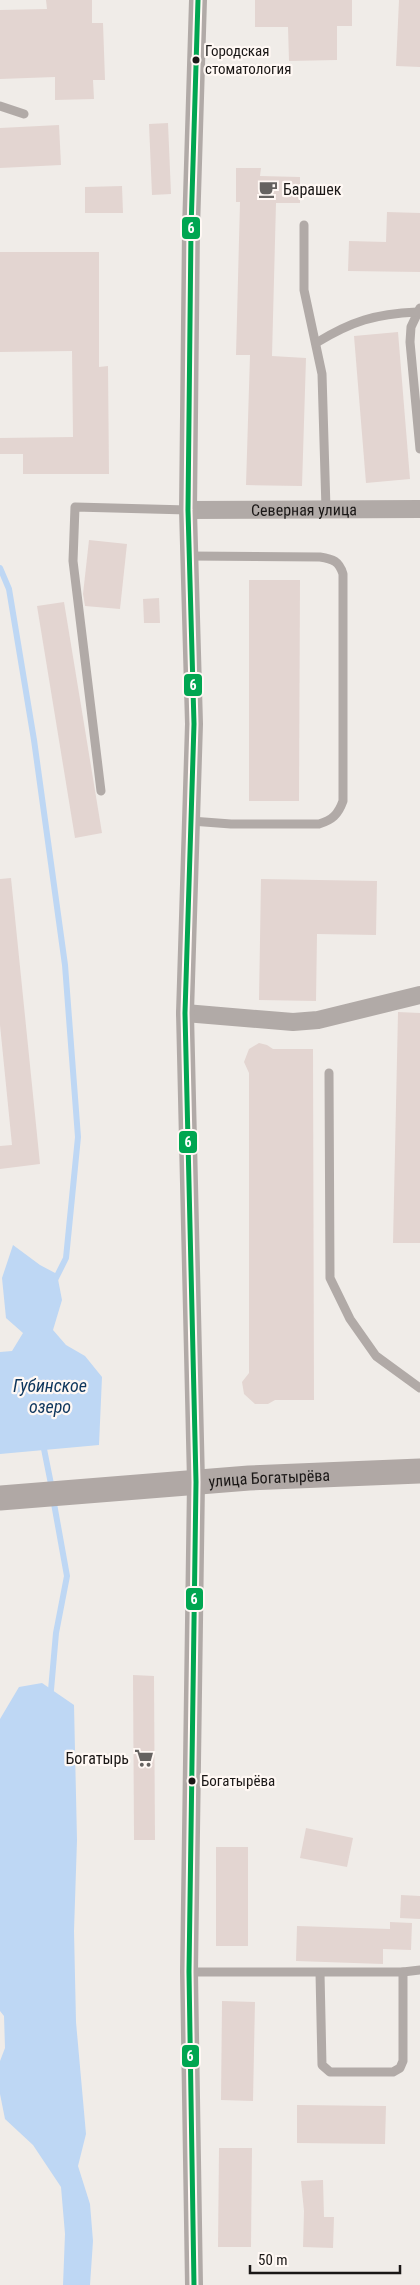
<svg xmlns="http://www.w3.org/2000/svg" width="420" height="2285" font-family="'Roboto Condensed',sans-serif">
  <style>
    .water { fill: #bed7f4 }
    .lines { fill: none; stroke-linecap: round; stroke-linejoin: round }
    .stream { stroke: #bed7f4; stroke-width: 6 }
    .building { fill: #e3d5d1 }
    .lane { stroke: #b1aaa7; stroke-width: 9 }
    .street { stroke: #b1aaa7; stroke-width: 18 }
    .secondary { stroke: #b0a8a5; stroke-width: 25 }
    .bus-1-casing { stroke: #fff8f4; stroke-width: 9 }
    .bus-1 { stroke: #00a651; stroke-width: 5 }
    .bus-dot { fill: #1a1716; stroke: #fff8f4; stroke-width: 2 }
    .labels { text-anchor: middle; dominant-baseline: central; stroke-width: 4.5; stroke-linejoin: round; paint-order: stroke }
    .bus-label { font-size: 15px; fill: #1a1716; stroke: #fff8f4; text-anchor: start }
    .poi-label { font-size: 16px; fill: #1a1716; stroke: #fff8f4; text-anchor: start }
    .street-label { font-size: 16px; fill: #1a1716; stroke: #fff8f4 }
    .water-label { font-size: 18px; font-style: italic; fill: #0e365d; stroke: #fff8f4 }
    .line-badge { stroke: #fff8f4; stroke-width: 2 }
    .badge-label { font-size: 14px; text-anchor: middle; font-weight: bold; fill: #fff }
  </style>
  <rect width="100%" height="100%" fill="#f0ece8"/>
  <g class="water">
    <path d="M13 1245 40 1265 57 1274 62 1300 53 1330 66 1345 85 1356 102 1377 99 1445 0 1454V1352L12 1351 23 1333 6 1318 2 1278Z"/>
    <path d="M42 1683 74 1705 77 1840 74 1931 76 2022 86 2134 78 2166 90 2204 93 2241 90 2285H63L65 2234 61 2187 33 2145 5 2119 0 2094V2061L5 2048 4 2016 0 2011V1719L19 1687Z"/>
  </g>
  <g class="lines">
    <g class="stream">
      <path d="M0 568 9 589 34 740 65 965 78 1137 66 1258 55 1280"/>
      <path d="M43 1444 52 1489"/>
      <path d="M51 1690 56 1633 67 1576 53 1498"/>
    </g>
  </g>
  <g class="building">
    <path d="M46 0H92V23H103L105 80H93L94 99 55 100V77L0 79V10L47 9Z"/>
    <path d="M255 0H352V26H337V60L289 61 288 27H255Z"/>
    <path d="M399 0H420V67L396 66Z"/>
    <path d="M168 123 171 194 152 195 149 124Z"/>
    <path d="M59 125 61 165 0 168V128Z"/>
    <path d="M236 168H261L260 176 300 177V203H276L272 356 306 358 302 486 246 485 250 355H236L240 202H236Z"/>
    <path d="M122 186 123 213H85V187Z"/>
    <path d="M387 212 420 213V272L348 271 349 241 386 242Z"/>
    <path d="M0 252H99V367L108 366 109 474H23V454H0V438L73 437 72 351 0 352Z"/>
    <path d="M398 332 410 479 366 483 354 336Z"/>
    <path d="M89 540 127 544 120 609 85 606 83 594Z"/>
    <path d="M249 580H300L299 801H249Z"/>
    <path d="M159 598 160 623H144L143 599Z"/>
    <path d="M64 602 102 833 75 838 37 606Z"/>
    <path d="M11 878 40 1164 0 1169V1146L12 1145 0 1025V879Z"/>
    <path d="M261 879 377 881 376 935 317 934 316 1001 259 1000Z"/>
    <path d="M398 1012 420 1013V1243H393Z"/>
    <path d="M259 1043 267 1045 273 1049H313L314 1400H275L268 1404H255L244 1394 242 1382 249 1373V1073L244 1062 249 1049Z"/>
    <path d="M133 1675 154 1676 155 1840H134Z"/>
    <path d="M306 1828 353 1838 347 1867 300 1858Z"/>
    <rect x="216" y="1847" width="32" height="99"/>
    <path d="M401 1895 420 1896V1919L400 1918Z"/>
    <path d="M390 1922 412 1923 411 1950 383 1949V1964L296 1961 297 1926 390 1929Z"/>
    <path d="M222 2001 255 2002 253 2101 221 2100Z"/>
    <path d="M297 2105 386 2106 385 2144 297 2143Z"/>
    <path d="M219 2148H252L251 2247H218Z"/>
    <path d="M323 2180 324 2217H334L333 2248 303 2247 304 2211 301 2181Z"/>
  </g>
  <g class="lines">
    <g class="lane">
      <path d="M0 106 24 114"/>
      <path d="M304 225V290L322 374 326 509"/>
      <path d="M420 308 411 327 410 342 420 449"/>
      <path d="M316 343C352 321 375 314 417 312"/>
      <path d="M189 556 320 557C333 559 339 561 343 574V801C338 815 332 820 319 824H231L191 821"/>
      <path d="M101 791 73 561 75 507 188 510"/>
      <path d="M329 1073 330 1278 350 1319 376 1356 420 1388"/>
      <path d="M189 1972H403L420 1970"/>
      <path d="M320 1973 322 2065 330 2072H393L400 2068 403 2061V1972"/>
    </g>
    <g class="street">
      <path id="s1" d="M188 510 420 509"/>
      <path d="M185 1013 293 1022 318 1020 420 995"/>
      <path d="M194 2285 189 1972 196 1482 185 1013 194 724 188 510 191 229 198 0"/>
    </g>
    <path class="secondary" id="s2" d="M0 1498 249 1478 420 1471"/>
    <g class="bus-1-casing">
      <path id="bus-1" d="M194 2285 189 1972 196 1482 185 1013 194 724 188 510 191 229 198 0"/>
    </g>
    <use href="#bus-1" class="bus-1"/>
  </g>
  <defs>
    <g id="cafe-bare" transform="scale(1.5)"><path d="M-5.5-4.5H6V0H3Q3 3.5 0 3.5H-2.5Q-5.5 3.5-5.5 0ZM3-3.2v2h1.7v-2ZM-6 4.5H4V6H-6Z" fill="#656260" stroke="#fff8f4" stroke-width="2.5" paint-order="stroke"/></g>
    <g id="supermarket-bare" transform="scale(1.5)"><path d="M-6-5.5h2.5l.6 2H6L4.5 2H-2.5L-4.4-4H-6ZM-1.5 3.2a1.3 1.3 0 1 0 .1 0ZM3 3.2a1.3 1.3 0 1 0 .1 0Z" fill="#656260" stroke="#fff8f4" stroke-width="2.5" paint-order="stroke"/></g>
  </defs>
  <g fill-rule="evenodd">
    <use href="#cafe-bare" x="268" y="189"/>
    <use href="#supermarket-bare" x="144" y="1758"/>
  </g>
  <g class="bus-dot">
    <circle cx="196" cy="60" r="4.5"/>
    <circle cx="192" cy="1781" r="4.5"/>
  </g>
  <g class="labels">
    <g class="bus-label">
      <text x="205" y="51">Городская<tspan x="205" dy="18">стоматология</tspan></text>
      <text x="201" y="1781">Богатырёва</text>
    </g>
    <g class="poi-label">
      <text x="283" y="189">Барашек</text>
      <text x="129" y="1758" text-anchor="end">Богатырь</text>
    </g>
    <g class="street-label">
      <text stroke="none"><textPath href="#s1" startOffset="116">Северная улица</textPath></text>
      <text stroke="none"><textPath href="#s2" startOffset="270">улица Богатырёва</textPath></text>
    </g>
    <g class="water-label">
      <text x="50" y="1385">Губинское<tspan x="50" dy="21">озеро</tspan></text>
    </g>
  </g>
  <g class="line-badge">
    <rect x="181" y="216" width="20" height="24" rx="5" fill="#00a651"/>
    <rect x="183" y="673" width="20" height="24" rx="5" fill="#00a651"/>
    <rect x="178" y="1130" width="20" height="24" rx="5" fill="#00a651"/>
    <rect x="185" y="1587" width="19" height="24" rx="5" fill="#00a651"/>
    <rect x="181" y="2044" width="19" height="24" rx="5" fill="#00a651"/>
  </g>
  <g class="badge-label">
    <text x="191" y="233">6</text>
    <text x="193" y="690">6</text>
    <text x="188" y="1147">6</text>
    <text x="194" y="1604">6</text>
    <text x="190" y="2061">6</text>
  </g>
  <path d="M250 2265v8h150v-8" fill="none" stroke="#1a1716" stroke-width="2.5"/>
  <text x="258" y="2265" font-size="15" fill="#1a1716" stroke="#fff8f4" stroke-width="4" paint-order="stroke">50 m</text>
</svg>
